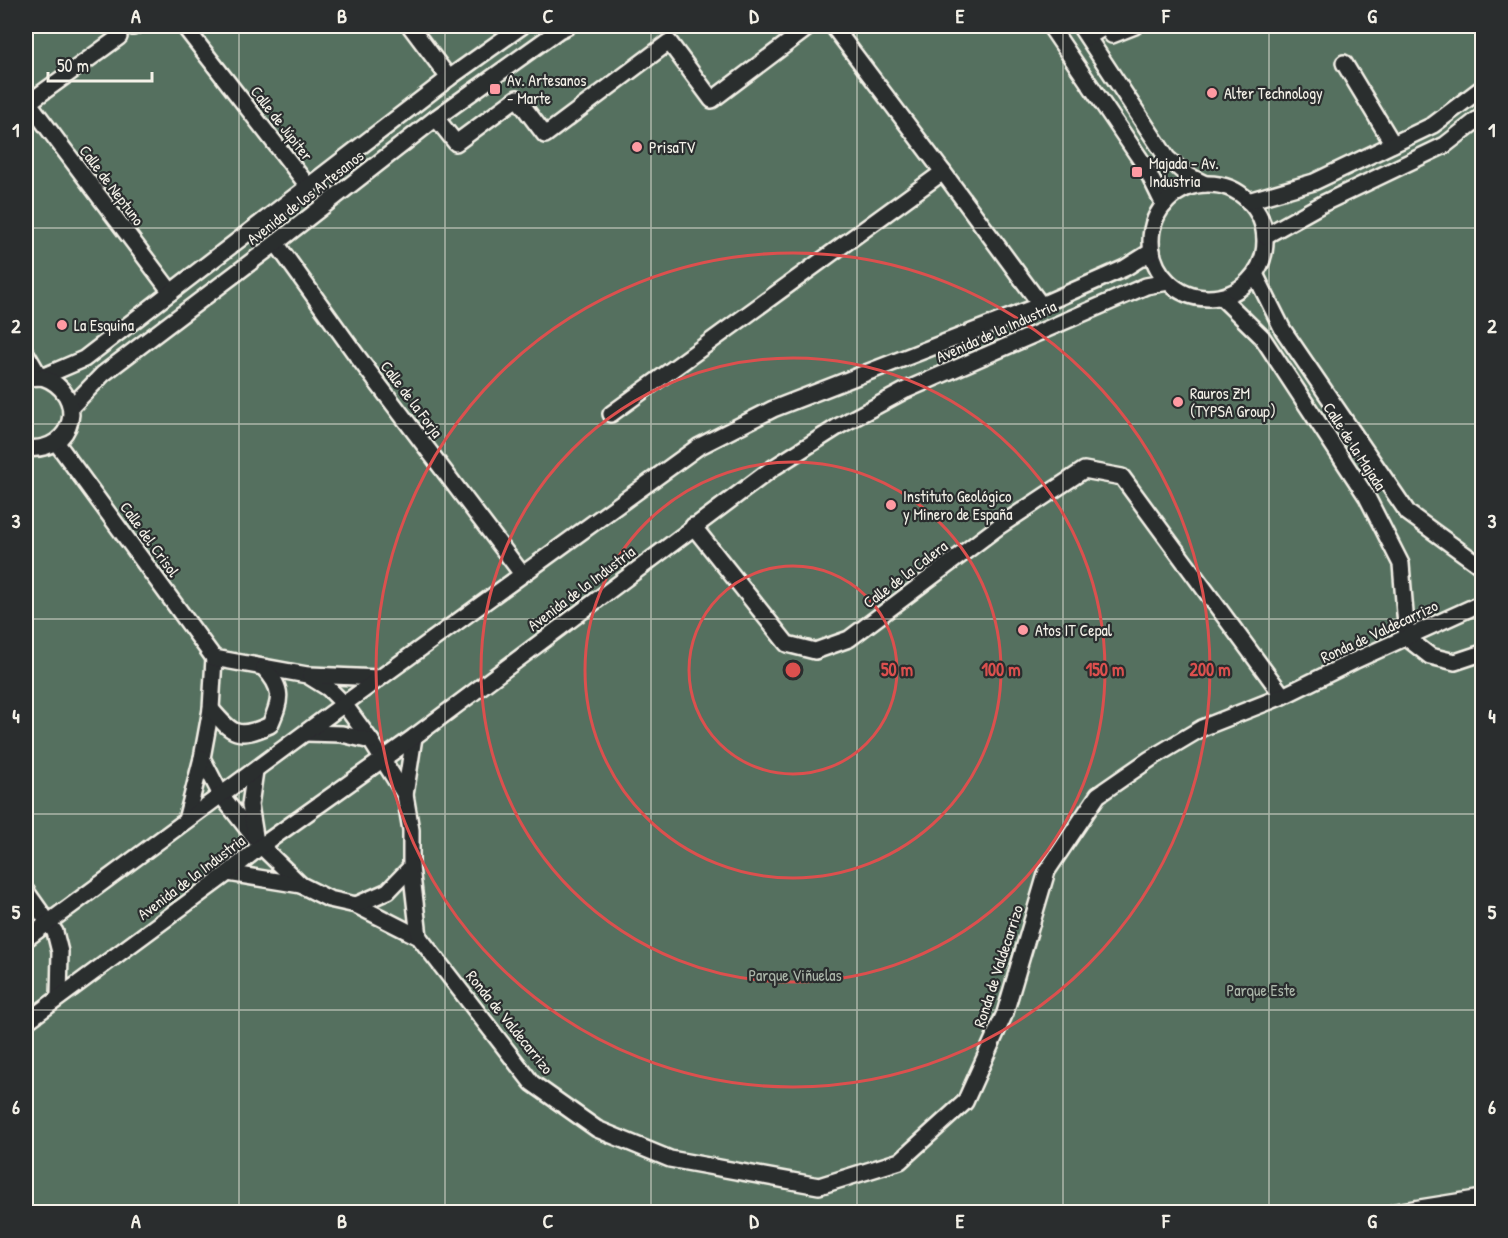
<svg xmlns="http://www.w3.org/2000/svg" width="1508" height="1238" font-family="'Patrick Hand',sans-serif">
  <style>
    .green { fill: #55705e; stroke: #a4b0a3; stroke-width: 1.5 }
    .lines { fill: none; stroke-linecap: round; stroke-linejoin: round }
    .minor-casing { stroke: #f4f1e8; stroke-width: 20 }
    .minor { stroke: #2a2d2e; stroke-width: 15 }
    .grid { fill: none; stroke: #f4f1e8; stroke-width: 1.5; stroke-opacity: 0.55 }
    .ring { fill: none; stroke: #dc504e; stroke-width: 3 }
    .poi-dot { fill: #ff9aa2; stroke: #2a2d2e; stroke-width: 2 }
    .labels { text-anchor: middle; dominant-baseline: central; stroke-width: 4.5; stroke-linejoin: round; paint-order: stroke }
    .poi-label { font-size: 16px; fill: #f4f1e8; stroke: #2a2d2e; text-anchor: start }
    .street-label { font-size: 16px; fill: #f4f1e8; stroke: #2a2d2e }
    .park-label { font-size: 16px; fill: #acb7aa; stroke: #2a2d2e }
    .centre { fill: #dc504e; stroke: #2a2d2e; stroke-width: 3 }
    .ring-label { font-size: 18px; text-anchor: middle; font-weight: bold; fill: #dc504e; stroke: #2a2d2e; stroke-width: 4.5; stroke-linejoin: round; paint-order: stroke }
    .neatline { fill: none; stroke: #f4f1e8; stroke-width: 2 }
    .grid-label { font-size: 20px; text-anchor: middle; font-weight: bold; fill: #f4f1e8 }
  </style>
  <rect width="100%" height="100%" fill="#373636"/>
  <filter id="ink" filterUnits="userSpaceOnUse"><feTurbulence type="fractalNoise" baseFrequency=".0167" numOctaves="2"/><feDisplacementMap in="SourceGraphic" scale="12" xChannelSelector="R" yChannelSelector="G"/><feConvolveMatrix kernelMatrix="1 2 1 2 8 2 1 2 1" color-interpolation-filters="sRGB"/></filter>
  <g filter="url(#ink)">
    <rect class="green" x="26" y="26" width="1456" height="1186"/>
    <g class="lines">
      <g class="minor-casing">
        <g id="minor">
          <path d="M184 26 308 186"/>
          <path d="M410 26 449 78"/>
          <path d="M833 26 943 172"/>
          <path d="M1050 26 1145 166 1164 205"/>
          <path d="M1080 26 1167 158 1187 175 1205 184"/>
          <path d="M133 27 135 26"/>
          <path d="M1088 37 1106 26 1112 35 1135 26"/>
          <path d="M1344 63 1393 144"/>
          <path d="M26 99 171 292"/>
          <path d="M28 103 119 37"/>
          <path d="M436 118 456 143 517 98 545 135 669 42 712 100 810 26"/>
          <circle cx="1208" cy="241" r="57"/>
          <path d="M1248 201 1314 182 1433 125 1482 88"/>
          <path d="M1265 236 1324 203 1445 145 1482 116"/>
          <path d="M276 243 357 356 522 574"/>
          <path d="M1255 274 1283 330 1408 513 1482 567"/>
          <path d="M1221 297 1262 337 1367 497 1401 564 1407 638 1430 656 1455 662 1482 653"/>
          <path d="M26 353 40 377"/>
          <path d="M26 378 42 377 84 359 449 78 522 26"/>
          <path d="M71 407 103 374 276 243 436 118 559 30 568 26"/>
          <path d="M611 414 943 172 1041 305"/>
          <path d="M56 442 214 658"/>
          <path d="M26 448C75 454 89 393 42 377"/>
          <path d="M693 526 787 644 815 651 849 639 998 527 1084 470 1122 477 1283 696"/>
          <path d="M214 658 211 709 202 758 221 795 261 846 301 885 329 899 356 905 419 937 532 1083 597 1129 670 1159 819 1186 900 1161 965 1102 1005 1013 1047 871 1098 795 1150 759 1202 728 1283 696 1354 661 1482 603"/>
          <path d="M214 658 307 675 328 688 344 704 371 741 405 795 411 830V867L419 937"/>
          <path d="M310 675 379 678"/>
          <path d="M211 709C233 735 238 739 270 725 281 700 284 689 264 668"/>
          <path d="M306 733 342 734 371 741"/>
          <path d="M255 771 250 805 255 836"/>
          <path d="M405 795 414 737"/>
          <path d="M186 820 202 758"/>
          <path d="M228 873 301 885"/>
          <path d="M26 891 55 932 60 952 59 997"/>
          <path d="M356 905 388 891 411 867"/>
          <path d="M26 939 344 704 698 447 773 409 1041 305 1125 268 1152 251"/>
          <path d="M26 1022 228 873 261 846 414 737 773 468 839 426 906 390 1146 286 1168 282"/>
          <path d="M1395 1212 1482 1198"/>
        </g>
      </g>
      <use href="#minor" class="minor"/>
    </g>
  </g>
  <path class="grid" d="M239 26V1212M445 26V1212M651 26V1212M857 26V1212M1063 26V1212M1269 26V1212M26 228H1482M26 424H1482M26 619H1482M26 814H1482M26 1010H1482"/>
  <g class="ring">
    <circle cx="793" cy="670" r="104"/>
    <circle cx="793" cy="670" r="208"/>
    <circle cx="793" cy="670" r="312"/>
    <circle cx="793" cy="670" r="417"/>
  </g>
  <g class="poi-dot">
    <rect x="489" y="83" width="12" height="12" rx="3"/>
    <circle cx="1212" cy="93" r="6"/>
    <circle cx="637" cy="147" r="6"/>
    <rect x="1131" y="166" width="12" height="12" rx="3"/>
    <circle cx="62" cy="325" r="6"/>
    <circle cx="1178" cy="402" r="6"/>
    <circle cx="891" cy="505" r="6"/>
    <circle cx="1023" cy="630" r="6"/>
  </g>
  <g class="labels">
    <g class="poi-label">
      <text x="507" y="80">Av. Artesanos<tspan x="507" dy="18">- Marte</tspan></text>
      <text x="1224" y="93">Alter Technology</text>
      <text x="649" y="147">PrisaTV</text>
      <text x="1149" y="163">Majada - Av.<tspan x="1149" dy="18">Industria</tspan></text>
      <text x="74" y="325">La Esquina</text>
      <text x="1190" y="393">Rauros ZM<tspan x="1190" dy="18">(TYPSA Group)</tspan></text>
      <text x="903" y="496">Instituto Geológico<tspan x="903" dy="18">y Minero de España</tspan></text>
      <text x="1035" y="630">Atos IT Cepal</text>
    </g>
    <g class="street-label">
      <text transform="translate(282 123) rotate(52)">Calle de Júpiter</text>
      <text transform="translate(112 185) rotate(53)">Calle de Neptuno</text>
      <text transform="translate(305 197) rotate(-38)">Avenida de los Artesanos</text>
      <text transform="translate(996 331) rotate(-24)">Avenida de la Industria</text>
      <text transform="translate(412 399) rotate(53)">Calle de la Forja</text>
      <text transform="translate(1355 446) rotate(57)">Calle de la Majada</text>
      <text transform="translate(150 539) rotate(54)">Calle del Crisol</text>
      <text transform="translate(905 574) rotate(-37)">Calle de la Calera</text>
      <text transform="translate(581 588) rotate(-37)">Avenida de la Industria</text>
      <text transform="translate(1379 631) rotate(-25)">Ronda de Valdecarrizo</text>
      <text transform="translate(191 877) rotate(-37)">Avenida de la Industria</text>
      <text transform="translate(998 966) rotate(-72)">Ronda de Valdecarrizo</text>
      <text transform="translate(510 1022) rotate(51)">Ronda de Valdecarrizo</text>
    </g>
    <g class="park-label">
      <text x="795" y="975">Parque Viñuelas</text>
      <text x="1261" y="990">Parque Este</text>
    </g>
  </g>
  <circle cx="793" cy="670" r="9" class="centre"/>
  <g class="ring-label">
    <text x="897" y="676">50 m</text>
    <text x="1001" y="676">100 m</text>
    <text x="1105" y="676">150 m</text>
    <text x="1210" y="676">200 m</text>
  </g>
  <rect width="1508" height="1238" fill="none" stroke="#2a2d2e" stroke-width="66"/>
  <path d="M48 72v9h104v-9" fill="none" stroke="#f4f1e8" stroke-width="3"/>
  <text x="57" y="72" font-size="18" fill="#f4f1e8" stroke="#2a2d2e" stroke-width="4.5" paint-order="stroke">50 m</text>
  <rect x="33" y="33" width="1442" height="1172" class="neatline"/>
  <g class="grid-label">
    <text x="136" y="23">A</text>
    <text x="342" y="23">B</text>
    <text x="548" y="23">C</text>
    <text x="754" y="23">D</text>
    <text x="960" y="23">E</text>
    <text x="1166" y="23">F</text>
    <text x="1372" y="23">G</text>
    <text x="16" y="137">1</text>
    <text x="1492" y="137">1</text>
    <text x="16" y="333">2</text>
    <text x="1492" y="333">2</text>
    <text x="16" y="528">3</text>
    <text x="1492" y="528">3</text>
    <text x="16" y="723">4</text>
    <text x="1492" y="723">4</text>
    <text x="16" y="919">5</text>
    <text x="1492" y="919">5</text>
    <text x="16" y="1114">6</text>
    <text x="1492" y="1114">6</text>
    <text x="136" y="1228">A</text>
    <text x="342" y="1228">B</text>
    <text x="548" y="1228">C</text>
    <text x="754" y="1228">D</text>
    <text x="960" y="1228">E</text>
    <text x="1166" y="1228">F</text>
    <text x="1372" y="1228">G</text>
  </g>
</svg>
